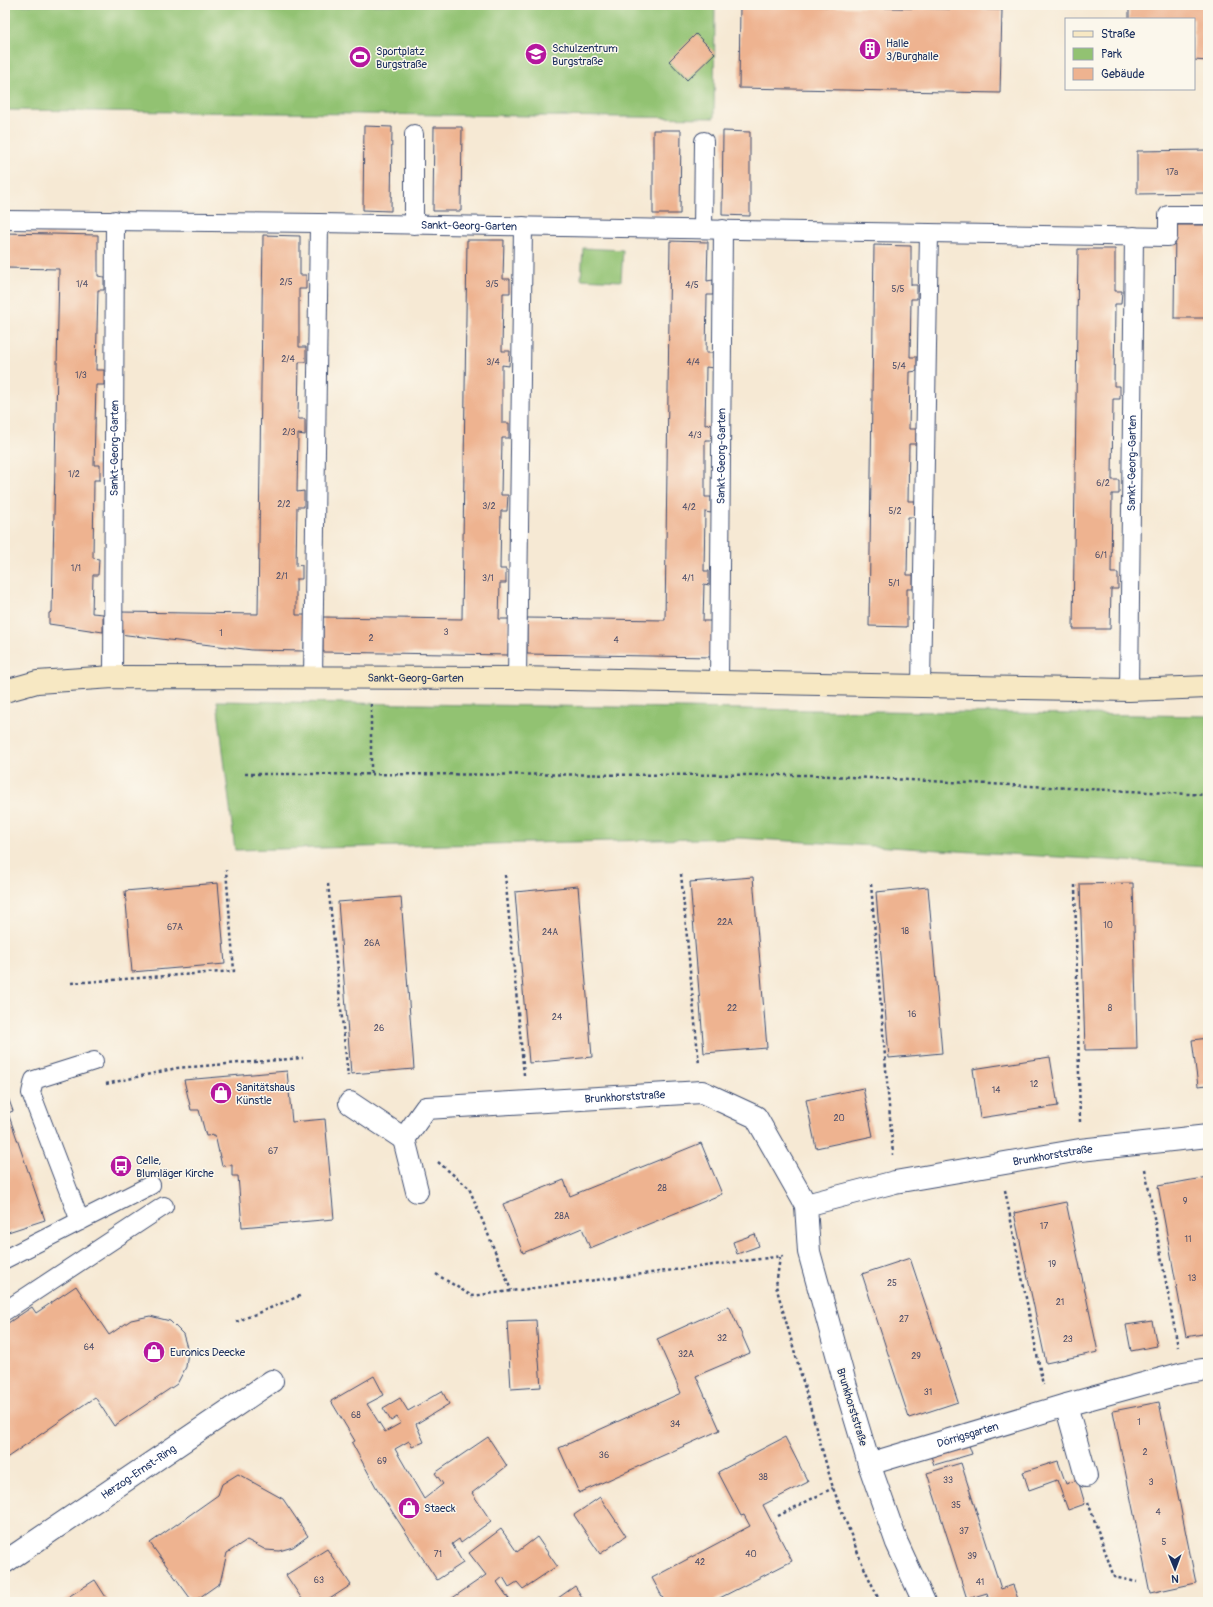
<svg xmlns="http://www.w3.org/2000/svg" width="1213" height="1607" font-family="Pangolin,sans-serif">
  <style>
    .green { fill: #92c272; stroke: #567868 }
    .building { fill: #eeb390 }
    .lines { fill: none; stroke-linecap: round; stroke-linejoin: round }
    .lane-casing { stroke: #3c4b70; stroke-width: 20 }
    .street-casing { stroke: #3c4b70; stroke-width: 24 }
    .secondary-casing { stroke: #3c4b70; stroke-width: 24 }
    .path { stroke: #3c4b70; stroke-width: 2.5; stroke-dasharray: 3 3; stroke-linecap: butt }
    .lane { stroke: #fff; stroke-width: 18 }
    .street { stroke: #fff; stroke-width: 22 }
    .secondary { stroke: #f7e8c3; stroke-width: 22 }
    .labels { text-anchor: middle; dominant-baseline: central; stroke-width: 3; stroke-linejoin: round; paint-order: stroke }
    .number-label { font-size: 9px; fill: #50506a }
    .poi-label { font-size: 11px; fill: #1b2f5e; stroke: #fbf7ec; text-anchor: start }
    .street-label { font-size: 11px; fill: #1b2f5e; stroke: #fbf7ec }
  </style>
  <rect width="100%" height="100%" fill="#fbf7ec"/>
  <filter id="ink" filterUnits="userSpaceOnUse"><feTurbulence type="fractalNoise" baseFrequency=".025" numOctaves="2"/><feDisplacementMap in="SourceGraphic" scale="8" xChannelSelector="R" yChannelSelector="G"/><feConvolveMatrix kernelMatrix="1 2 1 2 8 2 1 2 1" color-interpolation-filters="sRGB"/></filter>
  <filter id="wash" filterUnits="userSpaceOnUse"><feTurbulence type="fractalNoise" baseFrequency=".012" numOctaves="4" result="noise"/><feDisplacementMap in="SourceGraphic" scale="16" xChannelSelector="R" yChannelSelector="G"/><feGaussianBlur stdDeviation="0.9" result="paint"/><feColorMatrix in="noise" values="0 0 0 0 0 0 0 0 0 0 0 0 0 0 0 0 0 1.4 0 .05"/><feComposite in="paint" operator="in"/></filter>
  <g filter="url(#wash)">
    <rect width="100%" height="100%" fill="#f6e9d4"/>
    <g class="green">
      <path d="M5 5H715L714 118 5 110Z"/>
      <path d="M583 248 623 250 621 281 581 279Z"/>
      <path d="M217 701 1208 716V866L739 838 235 850Z"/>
    </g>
    <g id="blocks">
      <g class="building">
        <path d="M740 5 1002 10 1000 93 739 88Z"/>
        <path d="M1129 5H1208V61L1194 60V19H1129Z"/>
        <path d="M696 34 715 53 687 80 669 61Z"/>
        <path d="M364 126 392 127 391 211 363 210Z"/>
        <path d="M434 127H462L461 211H433Z"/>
        <path d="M653 130H681L680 214H653Z"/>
        <path d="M723 131 750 132V216L722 215Z"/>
        <path d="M1208 150V193L1137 194V151Z"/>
        <path d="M1175 225H1208V318H1174Z"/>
        <path d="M5 233 98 235V276L104 277V290H98L96 370H104V385H96L94 465H100V480H94L93 558 99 559 98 575H93L92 613 103 614V632L49 624V613L52 612 59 269 5 268Z"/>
        <path d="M263 235 300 236V275H306V289H299V347H306V362H299L298 419H305V435L298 434 297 492 304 491V507H297L296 566 302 565V579H296V615H305L304 651 252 650 119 634 120 612 258 614Z"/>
        <path d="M467 240H504L503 279H510V293H503L502 351H510L509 366 502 365V423H509V438H502L501 495H508L507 511H501L500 569H506V583H500L499 619H509L508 655 323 652V617L462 619Z"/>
        <path d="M670 241 708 242 707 281 713 280V295H707L706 353H713V368L706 367 705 425 713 424 712 440H705V497H711V513L705 512 704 571H709V585L704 584 703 621H712V657L527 654V618L665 620Z"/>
        <path d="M874 245 911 246V285H917V299H911L910 357H917V371L910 372 909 429H916V444H909L908 501H915V517H908L907 575H913V589H907V627L869 626Z"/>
        <path d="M1078 249H1115V291H1122L1121 304H1115L1114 386H1120V399H1113L1112 480H1119V494H1112L1111 573H1118V589H1111L1110 629H1073Z"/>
        <path d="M753 877 767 1048 704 1053 690 882Z"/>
        <path d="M218 883 225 964 132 972 125 891Z"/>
        <path d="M1133 883 1137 1049 1085 1050 1080 884Z"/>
        <path d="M578 886 592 1057 529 1063 515 892Z"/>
        <path d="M928 887 942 1053 889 1058 876 892Z"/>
        <path d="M401 897 414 1069 351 1074 338 902Z"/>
        <path d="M1208 1038V1085L1198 1086 1192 1040Z"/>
        <path d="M1050 1057 1058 1106 980 1118 973 1069Z"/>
        <path d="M5 1071 9 1082 5 1083Z"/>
        <path d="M287 1071 292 1122 325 1119 334 1219 242 1227 238 1176H232V1165L222 1166 215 1135 206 1136 199 1110H191L184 1080Z"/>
        <path d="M863 1088 873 1136 816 1148 806 1100Z"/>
        <path d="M5 1089 13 1111 8 1113 45 1220 5 1233Z"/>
        <path d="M701 1143 722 1194 590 1248 582 1228 523 1253 503 1204 564 1180 570 1196Z"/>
        <path d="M1208 1177V1333L1186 1337 1158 1186Z"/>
        <path d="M1066 1202 1098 1352 1046 1363 1014 1213Z"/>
        <path d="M755 1234 759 1246 737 1254 733 1242Z"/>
        <path d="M910 1258 958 1402 909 1418 862 1274Z"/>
        <path d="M76 1286 109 1335 131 1320 150 1316 170 1321 183 1334 188 1351 186 1367 177 1384 114 1426 95 1397 5 1459V1325L32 1307 36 1313Z"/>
        <path d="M729 1306 750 1353 696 1376 720 1430 579 1493 559 1448 681 1393 657 1339Z"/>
        <path d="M536 1320 541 1387 511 1389 507 1321Z"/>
        <path d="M1152 1321 1157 1346 1131 1351 1126 1325Z"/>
        <path d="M374 1376 384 1395 367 1404 385 1432 401 1423 397 1417 391 1421 383 1408 400 1398 408 1411 442 1391 449 1404 416 1424 424 1442 412 1447 409 1441 395 1449 424 1499 443 1484 435 1473 488 1437 507 1466 472 1493 491 1521 461 1543 459 1539 452 1544 463 1563 437 1580 376 1487 352 1443 355 1441 331 1401Z"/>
        <path d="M1159 1402 1196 1583 1150 1593 1113 1411Z"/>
        <path d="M785 1437 808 1482 763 1505 792 1561 712 1602H665L652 1578 750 1526 744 1515 741 1516 718 1472Z"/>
        <path d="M967 1440 972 1454 934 1465 930 1453Z"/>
        <path d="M1058 1461 1066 1484 1078 1480 1085 1504 1068 1510 1057 1480 1029 1490 1023 1472Z"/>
        <path d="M961 1463 1001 1589 1013 1585 1018 1599 1008 1602H990L987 1593 967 1599 927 1473Z"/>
        <path d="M238 1474 283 1499 308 1536 293 1547 279 1551 266 1550 247 1540 227 1553 220 1583 193 1602 150 1543 218 1495 222 1484Z"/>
        <path d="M600 1497 626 1536 600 1554 574 1515Z"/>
        <path d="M501 1529 517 1552 537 1537 557 1566 523 1589 517 1582 509 1587 503 1577 497 1582 511 1602H452L451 1599 486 1575 469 1553Z"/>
        <path d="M327 1549 351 1585 325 1602H304L286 1575Z"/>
        <path d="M95 1580 109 1602H60Z"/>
        <path d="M575 1586 585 1602H555L554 1601Z"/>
      </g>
    </g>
  </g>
  <g filter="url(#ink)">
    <use href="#blocks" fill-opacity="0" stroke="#3c4b70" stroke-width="1"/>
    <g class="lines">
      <g class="lane-casing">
        <g id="lane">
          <path id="s1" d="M5 220 319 223 1168 237V215H1208"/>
          <path d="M414 225V134"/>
          <path d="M703 229 704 141"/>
          <path id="s2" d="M113 677 115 220"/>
          <path d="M313 678 319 223"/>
          <path d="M517 678 523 226"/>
          <path id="s3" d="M719 682 723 229"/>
          <path d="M921 685 929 233"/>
          <path id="s4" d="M1129 690 1134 236"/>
          <path d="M80 1221 31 1093 34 1080 94 1061"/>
          <path d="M5 1259 151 1185"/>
          <path d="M5 1311 164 1206"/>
        </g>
      </g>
      <g class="street-casing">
        <g id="street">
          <path id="s5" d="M350 1103 404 1139 426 1108 702 1092 756 1117 806 1205"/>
          <path d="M404 1139 417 1191"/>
          <path d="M1066 1405 1086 1476"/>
          <path id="s6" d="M869 1464 1066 1405 1183 1373 1208 1369"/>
          <path id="s7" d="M5 1562 272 1381"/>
          <path id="s8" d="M924 1602 897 1543 869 1464 848 1394 809 1252 806 1205 895 1182 1080 1150 1208 1136"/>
        </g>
      </g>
      <g class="secondary-casing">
        <g id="secondary">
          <path id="s9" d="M5 691 37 682 113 677 517 678 1129 690 1208 687"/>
        </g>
      </g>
      <g class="path">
        <path d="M371 704V774"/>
        <path d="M245 774 811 775 1208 795"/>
        <path d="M681 874 699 1065"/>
        <path d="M505 875 524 1075"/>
        <path d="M328 884 348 1076"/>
        <path d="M871 884 893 1155"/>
        <path d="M1075 885 1080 1123"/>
        <path d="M71 983 234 971 226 870"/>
        <path d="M106 1084 177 1068 303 1058"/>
        <path d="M438 1162 469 1188 511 1290"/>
        <path d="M1145 1169 1178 1347"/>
        <path d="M1005 1190 1043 1385"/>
        <path d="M780 1257 776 1286 811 1410 833 1488 861 1561 880 1602"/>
        <path d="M436 1274 472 1296 783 1256"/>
        <path d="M236 1322 302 1295"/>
        <path d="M1088 1502 1114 1577 1137 1582"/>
        <path d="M778 1516 833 1488"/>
      </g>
      <use href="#lane" class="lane"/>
      <use href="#street" class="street"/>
      <use href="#secondary" class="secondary"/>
    </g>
  </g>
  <defs>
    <g id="building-disc" transform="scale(1.15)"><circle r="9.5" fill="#b5179e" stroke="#fbf7ec"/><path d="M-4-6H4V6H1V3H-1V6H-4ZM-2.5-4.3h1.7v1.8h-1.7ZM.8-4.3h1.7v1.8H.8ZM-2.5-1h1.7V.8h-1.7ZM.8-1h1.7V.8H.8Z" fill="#fff"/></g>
    <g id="school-disc" transform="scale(1.15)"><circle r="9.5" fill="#b5179e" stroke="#fbf7ec"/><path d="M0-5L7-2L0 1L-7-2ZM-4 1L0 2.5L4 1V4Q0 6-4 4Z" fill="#fff"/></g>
    <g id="stadium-disc" transform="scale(1.15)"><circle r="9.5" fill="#b5179e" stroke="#fbf7ec"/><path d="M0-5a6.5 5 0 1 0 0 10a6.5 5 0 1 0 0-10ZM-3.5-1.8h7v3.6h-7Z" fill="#fff"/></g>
    <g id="shop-disc" transform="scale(1.15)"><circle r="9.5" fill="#b5179e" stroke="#fbf7ec"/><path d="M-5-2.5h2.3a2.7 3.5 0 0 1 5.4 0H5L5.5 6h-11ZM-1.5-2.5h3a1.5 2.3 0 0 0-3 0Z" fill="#fff"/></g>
    <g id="bus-disc" transform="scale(1.15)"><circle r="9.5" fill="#b5179e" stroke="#fbf7ec"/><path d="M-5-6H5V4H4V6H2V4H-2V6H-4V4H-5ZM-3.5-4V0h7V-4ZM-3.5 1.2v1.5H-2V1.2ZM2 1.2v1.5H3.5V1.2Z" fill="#fff"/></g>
  </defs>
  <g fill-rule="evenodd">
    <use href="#building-disc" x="870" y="49"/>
    <use href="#school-disc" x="536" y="54"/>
    <use href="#stadium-disc" x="360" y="57"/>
    <use href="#shop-disc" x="221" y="1093"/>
    <use href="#bus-disc" x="121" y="1166"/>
    <use href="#shop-disc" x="154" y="1352"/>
    <use href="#shop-disc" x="409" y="1508"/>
  </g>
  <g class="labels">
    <g class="number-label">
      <text x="1172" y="172">17a</text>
      <text x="286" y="282">2/5</text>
      <text x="82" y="284">1/4</text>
      <text x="492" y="284">3/5</text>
      <text x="692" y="285">4/5</text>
      <text x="898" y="289">5/5</text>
      <text x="288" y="359">2/4</text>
      <text x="493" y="362">3/4</text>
      <text x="693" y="362">4/4</text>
      <text x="899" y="366">5/4</text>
      <text x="81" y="375">1/3</text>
      <text x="289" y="432">2/3</text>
      <text x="695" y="435">4/3</text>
      <text x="74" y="474">1/2</text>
      <text x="1103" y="483">6/2</text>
      <text x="284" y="504">2/2</text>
      <text x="489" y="506">3/2</text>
      <text x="689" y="507">4/2</text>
      <text x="895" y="511">5/2</text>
      <text x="1101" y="555">6/1</text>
      <text x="76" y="568">1/1</text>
      <text x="282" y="576">2/1</text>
      <text x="488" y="578">3/1</text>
      <text x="688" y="578">4/1</text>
      <text x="894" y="583">5/1</text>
      <text x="446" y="632">3</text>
      <text x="221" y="633">1</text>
      <text x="371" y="638">2</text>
      <text x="616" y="640">4</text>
      <text x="725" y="922">22A</text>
      <text x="1108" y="925">10</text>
      <text x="175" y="927">67A</text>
      <text x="905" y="931">18</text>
      <text x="550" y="932">24A</text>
      <text x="372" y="943">26A</text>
      <text x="732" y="1008">22</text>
      <text x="1110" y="1008">8</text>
      <text x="912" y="1014">16</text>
      <text x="557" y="1017">24</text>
      <text x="379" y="1028">26</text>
      <text x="1034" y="1084">12</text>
      <text x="996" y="1090">14</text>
      <text x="839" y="1118">20</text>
      <text x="273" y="1151">67</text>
      <text x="662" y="1188">28</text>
      <text x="1185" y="1201">9</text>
      <text x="562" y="1216">28A</text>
      <text x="1044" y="1226">17</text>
      <text x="1188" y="1239">11</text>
      <text x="1052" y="1264">19</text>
      <text x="1192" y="1278">13</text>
      <text x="892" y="1283">25</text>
      <text x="1060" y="1302">21</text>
      <text x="904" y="1319">27</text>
      <text x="722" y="1338">32</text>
      <text x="1068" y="1339">23</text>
      <text x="89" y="1347">64</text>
      <text x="686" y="1354">32A</text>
      <text x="916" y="1356">29</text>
      <text x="928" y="1392">31</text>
      <text x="356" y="1415">68</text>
      <text x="1139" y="1422">1</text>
      <text x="675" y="1424">34</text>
      <text x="1145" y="1452">2</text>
      <text x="604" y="1455">36</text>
      <text x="382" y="1461">69</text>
      <text x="763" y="1477">38</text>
      <text x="948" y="1480">33</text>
      <text x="1151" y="1482">3</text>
      <text x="956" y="1505">35</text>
      <text x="1158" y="1512">4</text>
      <text x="964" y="1531">37</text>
      <text x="1164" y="1542">5</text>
      <text x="438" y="1554">71</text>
      <text x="751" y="1554">40</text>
      <text x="972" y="1556">39</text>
      <text x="700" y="1562">42</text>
      <text x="319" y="1580">63</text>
      <text x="980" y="1582">41</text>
    </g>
    <g class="poi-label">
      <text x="886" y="43">Halle<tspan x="886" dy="13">3/Burghalle</tspan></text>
      <text x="552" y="48">Schulzentrum<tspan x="552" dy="13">Burgstraße</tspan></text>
      <text x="376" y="51">Sportplatz<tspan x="376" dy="13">Burgstraße</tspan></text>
      <text x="236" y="1087">Sanitätshaus<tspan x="236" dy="13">Künstle</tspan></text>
      <text x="136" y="1160">Celle,<tspan x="136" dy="13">Blumläger Kirche</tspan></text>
      <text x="170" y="1352">Euronics Deecke</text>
      <text x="424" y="1508">Staeck</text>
    </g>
    <g class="street-label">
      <text stroke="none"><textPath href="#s1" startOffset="464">Sankt-Georg-Garten</textPath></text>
      <text stroke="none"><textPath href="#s2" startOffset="229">Sankt-Georg-Garten</textPath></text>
      <text stroke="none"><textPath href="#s3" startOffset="226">Sankt-Georg-Garten</textPath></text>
      <text stroke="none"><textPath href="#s4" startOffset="227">Sankt-Georg-Garten</textPath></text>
      <text stroke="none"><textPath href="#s9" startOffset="412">Sankt-Georg-Garten</textPath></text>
      <text stroke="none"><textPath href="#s5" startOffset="302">Brunkhorststraße</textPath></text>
      <text stroke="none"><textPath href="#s8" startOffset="668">Brunkhorststraße</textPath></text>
      <text transform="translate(852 1407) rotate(73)">Brunkhorststraße</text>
      <text stroke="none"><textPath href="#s6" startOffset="103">Dörrigsgarten</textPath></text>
      <text stroke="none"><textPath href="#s7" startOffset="161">Herzog-Ernst-Ring</textPath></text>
    </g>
  </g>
  <rect width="1213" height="1607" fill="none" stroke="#fbf7ec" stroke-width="20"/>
  <rect x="1065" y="18" width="130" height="72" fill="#fbf7ec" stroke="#a1a7b3"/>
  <rect x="1073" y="31" width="20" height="6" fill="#f7e8c3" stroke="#a1a7b3"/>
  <text x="1101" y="38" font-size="12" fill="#1b2f5e">Straße</text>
  <rect x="1073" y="48" width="20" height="12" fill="#92c272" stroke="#a1a7b3"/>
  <text x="1101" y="58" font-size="12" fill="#1b2f5e">Park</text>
  <rect x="1073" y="68" width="20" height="12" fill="#eeb390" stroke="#a1a7b3"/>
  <text x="1101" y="78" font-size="12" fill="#1b2f5e">Gebäude</text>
  <g transform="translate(1175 1569) rotate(179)" stroke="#fbf7ec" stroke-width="3" paint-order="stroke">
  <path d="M0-3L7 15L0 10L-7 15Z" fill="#1b2f5e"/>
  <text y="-6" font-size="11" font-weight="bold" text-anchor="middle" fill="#1b2f5e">N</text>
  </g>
</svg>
